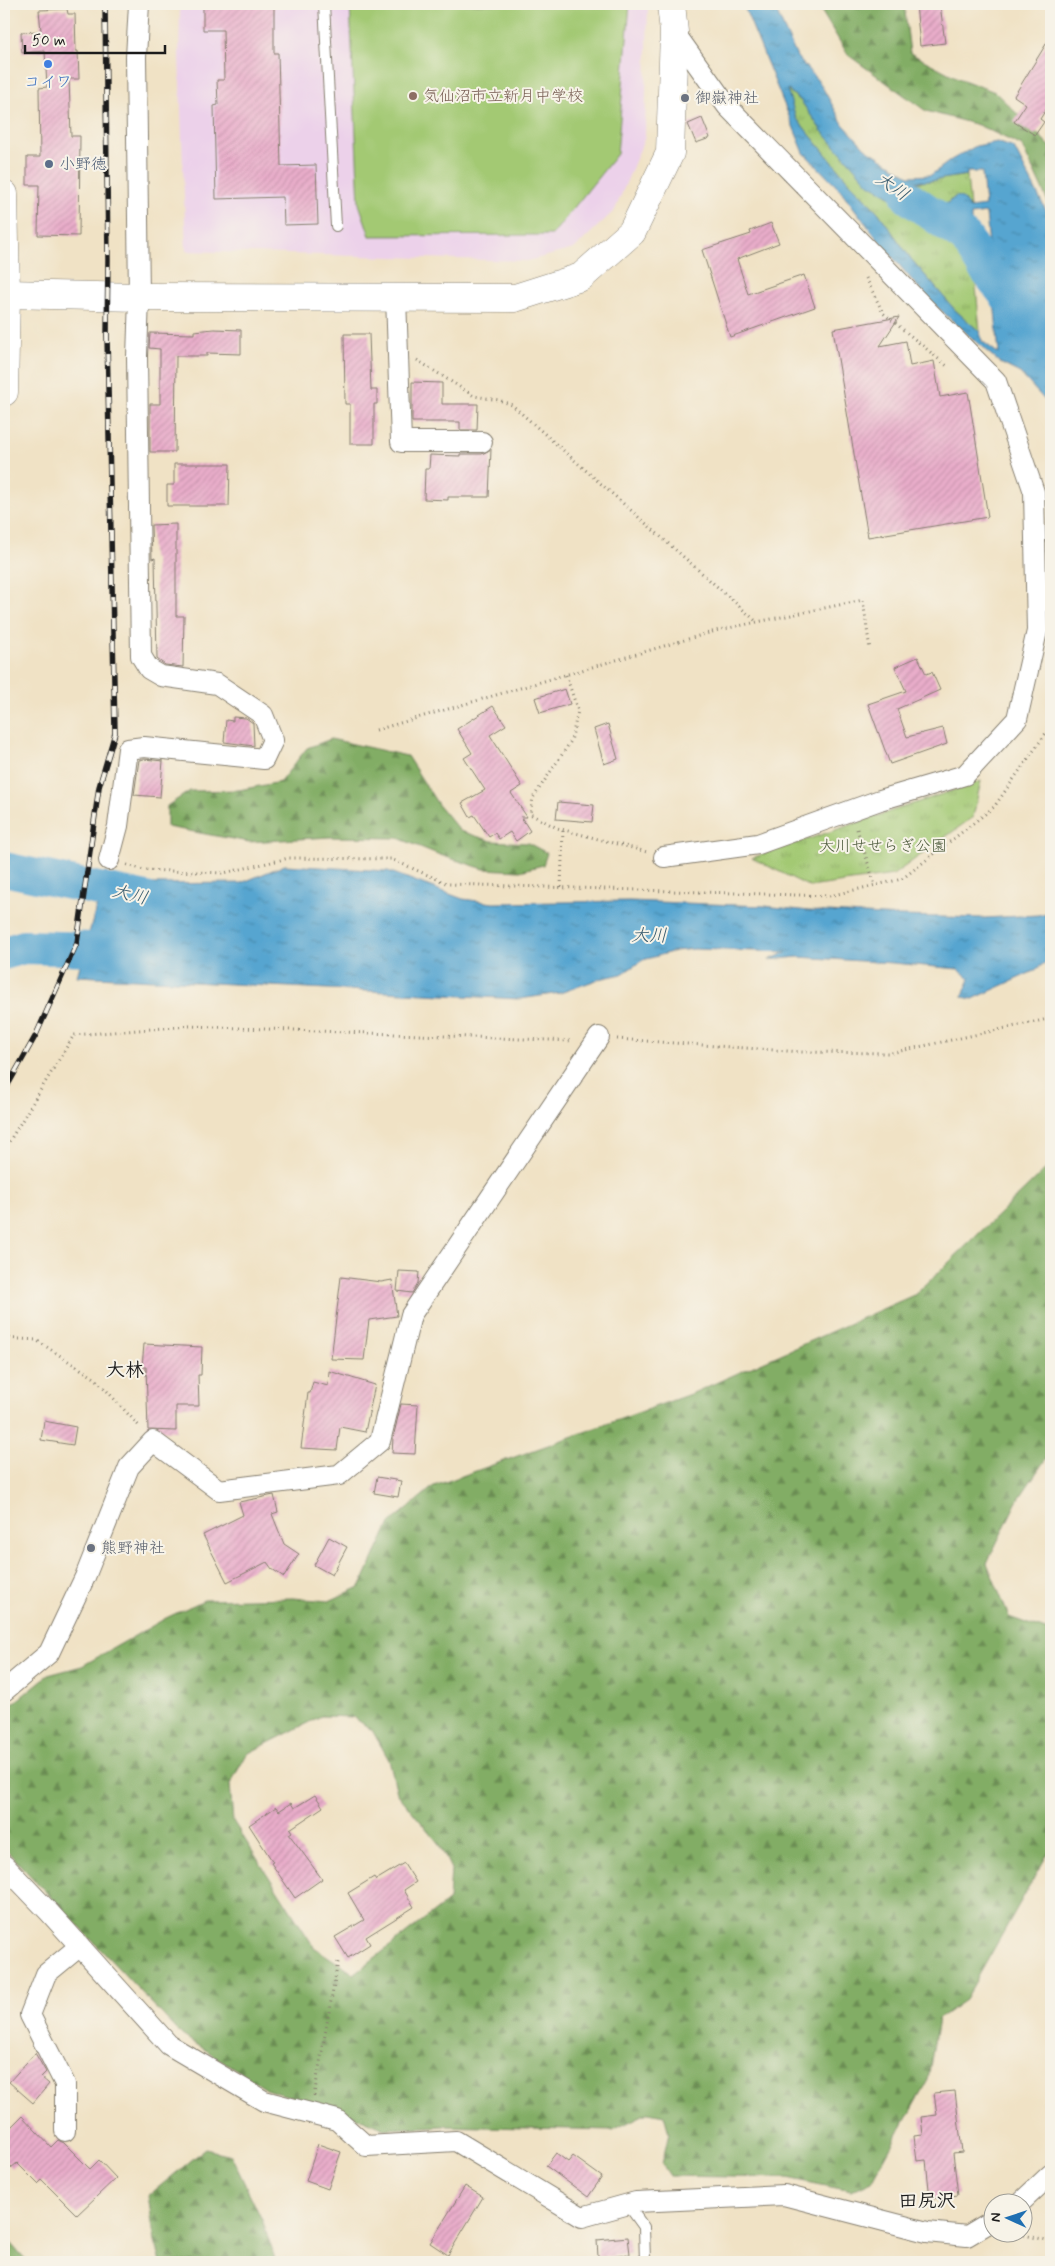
<svg xmlns="http://www.w3.org/2000/svg" width="1055" height="2266" font-family="Mynerve,'Klee One',sans-serif">
  <style>
    .built { fill: #ecd1ea }
    .grass { fill: url(#grass-tufts); stroke: #607248 }
    .forest { fill: url(#forest-firs); stroke: #4f6440; fill-rule: evenodd }
    .pitch { fill: #a3c973; stroke: #607248 }
    .water { fill: url(#water-ripples); stroke: #396076; fill-rule: evenodd }
    .lines { fill: none; stroke-linecap: round; stroke-linejoin: round }
    .river { stroke: #56a5d0; stroke-width: 34 }
    .building { fill: url(#building-hatch) }
    .lane-casing { stroke: #867f70; stroke-width: 12 }
    .street-casing { stroke: #867f70; stroke-width: 22 }
    .secondary-casing { stroke: #867f70; stroke-width: 29 }
    .highway-casing { stroke: #867f70; stroke-width: 29 }
    .path { stroke: #867f70; stroke-width: 3; stroke-dasharray: 1 4; stroke-linecap: butt }
    .lane { stroke: #fff; stroke-width: 10 }
    .street { stroke: #fff; stroke-width: 20 }
    .secondary { stroke: #fff; stroke-width: 28 }
    .highway { stroke: #fff; stroke-width: 28 }
    .rail-casing { stroke: #1c1c1c; stroke-width: 5.5 }
    .rail { stroke: #f7f3e8; stroke-width: 4; stroke-dasharray: 11; stroke-linecap: butt }
    .shop-dot { fill: #3f7fe0; stroke: #f7f3e8; stroke-width: 2 }
    .education-dot { fill: #8d6e63; stroke: #f7f3e8; stroke-width: 2 }
    .worship-dot { fill: #6b7280; stroke: #f7f3e8; stroke-width: 2 }
    .service-dot { fill: #5c6f8a; stroke: #f7f3e8; stroke-width: 2 }
    .labels { text-anchor: middle; dominant-baseline: central; stroke-width: 4; stroke-linejoin: round; paint-order: stroke }
    .shop-label { font-size: 16px; fill: #366cbe; stroke: #f7f3e8 }
    .education-label { font-size: 16px; fill: #785e54; stroke: #f7f3e8; text-anchor: start }
    .worship-label { font-size: 16px; fill: #5b616d; stroke: #f7f3e8; text-anchor: start }
    .service-label { font-size: 16px; fill: #4e5e75; stroke: #f7f3e8; text-anchor: start }
    .park-label { font-size: 16px; fill: #4b593a; stroke: #f7f3e8 }
    .water-label { font-size: 18px; font-style: italic; fill: #365a6d; stroke: #f7f3e8 }
    .quarter-label { font-size: 19px; font-weight: bold; fill: #1c1c1c; stroke: #f7f3e8 }
  </style>
  <defs>
    <pattern id="grass-tufts" width="24" height="20" patternUnits="userSpaceOnUse" patternTransform="scale(1.25)"><rect width="24" height="20" fill="#a3c973"/><path d="M3 7l-1-3M5 7V3M7 7l1-3M15 17l-1-3M17 17v-4M19 17l1-3" fill="none" stroke="#8cac63"/></pattern>
    <pattern id="forest-firs" width="22" height="20" patternUnits="userSpaceOnUse" patternTransform="scale(1.25)"><rect width="22" height="20" fill="#82ad65"/><path d="M5 1l3.5 6h-7zM16 11l3.5 6h-7z" fill="#6a8c52"/></pattern>
    <pattern id="water-ripples" width="26" height="14" patternUnits="userSpaceOnUse" patternTransform="scale(1.25)"><rect width="26" height="14" fill="#56a5d0"/><path d="M2 4q2-2 4 0t4 0M15 11q2-2 4 0t4 0" fill="none" stroke="#4686a8"/></pattern>
    <pattern id="building-hatch" width="6" height="6" patternUnits="userSpaceOnUse" patternTransform="scale(1.25)"><rect width="6" height="6" fill="#e9adca"/><path d="M-1 1l2-2M0 6l6-6M5 7l2-2" fill="none" stroke="#c794ad"/></pattern>
  </defs>
  <rect width="100%" height="100%" fill="#f7f3e8"/>
  <filter id="ink" filterUnits="userSpaceOnUse"><feTurbulence type="fractalNoise" baseFrequency=".02" numOctaves="2"/><feDisplacementMap in="SourceGraphic" scale="10" xChannelSelector="R" yChannelSelector="G"/><feConvolveMatrix kernelMatrix="1 2 1 2 8 2 1 2 1" color-interpolation-filters="sRGB"/></filter>
  <filter id="wash" filterUnits="userSpaceOnUse"><feTurbulence type="fractalNoise" baseFrequency=".0096" numOctaves="4" result="noise"/><feDisplacementMap in="SourceGraphic" scale="20" xChannelSelector="R" yChannelSelector="G"/><feGaussianBlur stdDeviation="1.12" result="paint"/><feColorMatrix in="noise" values="0 0 0 0 0 0 0 0 0 0 0 0 0 0 0 0 0 1.4 0 .05"/><feComposite in="paint" operator="in"/></filter>
  <g filter="url(#wash)">
    <rect width="100%" height="100%" fill="#f0e2c5"/>
    <path class="built" d="M180 4H648L645 137 615 210 574 249 527 261 186 251 179 56Z"/>
    <g class="grass">
      <path d="M786 89 801 101 821 130 929 219 971 229 980 332 955 310 911 259 878 212 850 183 796 118Z"/>
      <path d="M967 175 970 208 962 198 950 200 944 207C934 205 930 198 921 195 911 191 904 189 894 183L908 184Z"/>
      <path d="M981 781 973 817 893 875 810 887 752 858Z"/>
    </g>
    <g class="forest">
      <path d="M817 4H904L910 53 958 78 995 92 1051 147V208L1022 146 978 125 926 111 848 55Z"/>
      <path d="M331 739 407 756 439 806 460 831 492 841 528 843 547 853 543 865 520 871 484 869 440 855 398 838 330 837 249 842 167 827V806L190 791 239 790 280 782 307 748Z"/>
      <path d="M1051 1164V1451L1016 1503 987 1563 1009 1617 1051 1632V1848L965 2000 938 2019 928 2079 872 2181 851 2191 787 2178 670 2176 662 2164 669 2133 664 2115 649 2112 613 2130 443 2126 385 2129 352 2115 268 2090 182 2035 4 1848V1711L48 1675 82 1666 166 1618 204 1600 293 1598 329 1601 360 1587 390 1523 434 1486 693 1393 916 1294ZM321 1716 353 1717 372 1730 389 1760 397 1793 439 1844 451 1869 449 1900 354 1974 314 1947 233 1821 230 1784 247 1754Z"/>
      <path d="M205 2149 231 2155 263 2222 276 2262H161L155 2242 148 2196Z"/>
      <path d="M4 2236 27 2262H4Z"/>
    </g>
    <path class="pitch" d="M350 4H630L617 154 552 235 370 236 359 204Z"/>
    <g class="water">
      <path d="M743 4H773L797 57 820 83 843 124 865 148 909 176 931 175 951 160 976 146 997 142 1014 148 1051 220V407L1020 373 1000 363 927 298 879 241 841 191 804 153ZM787 89 801 101 821 130 869 184 929 219 971 229V215L986 213 999 354 982 341 980 332 955 310 911 259 878 212 850 183 796 118ZM967 172H982L985 206 970 208 962 198 956 196 944 206C934 205 930 198 922 195 911 191 906 190 895 183L930 181 967 175Z"/>
      <path d="M285 865 388 871 463 899 493 903 629 901 765 906 809 911 902 916 984 918 1038 915 1051 912V958L1034 971 973 999 962 997 970 979 958 969 893 963 798 957 769 960 787 952 694 949 675 951 643 960 622 974 599 979 560 993 520 999 77 976 106 872 114 880 144 884 241 883Z"/>
    </g>
    <g class="lines">
      <g class="river">
        <path d="M908 197 966 238 984 267 1034 332 1051 347"/>
        <path d="M4 869 146 899"/>
        <path d="M4 953 24 947 130 950"/>
      </g>
    </g>
    <g id="blocks">
      <g class="building">
        <path d="M203 4H274V53H278L281 166 316 165 318 224 284 225 283 197 216 199 214 106 218 105 217 80H224L223 30H203Z"/>
        <path d="M916 4H940L945 43 920 46Z"/>
        <path d="M67 9 68 14H75L76 51H78L79 79H69L71 136H80L79 236 38 235 39 185H27V157H40L39 88 47 87 45 51 22 53 21 32 41 31 39 10Z"/>
        <path d="M1051 36V102L1040 119 1044 122 1035 135 1014 122 1026 104 1014 96Z"/>
        <path d="M702 118 710 138 696 143 688 124Z"/>
        <path d="M771 223 779 243 737 259 748 294 804 275 815 307 730 337 702 250 751 234 750 231Z"/>
        <path d="M899 317 880 346 906 341 910 366 934 361 940 397 968 392 988 517 868 537 833 329Z"/>
        <path d="M214 329 241 330V354L207 353V356H176L175 452H150V404H160V349L149 348 150 333 194 334V331Z"/>
        <path d="M344 334H369L371 390H377V404H374V444H350V404H345Z"/>
        <path d="M412 382 442 383V404H478L477 430H460V422H412Z"/>
        <path d="M491 449 489 497H448V500L424 499 425 469H429L430 455 460 456V454H482Z"/>
        <path d="M174 464H230L229 506H167V485H174Z"/>
        <path d="M176 524V616H184L183 667 165 665 157 659 155 558 152 559 151 525Z"/>
        <path d="M918 657 926 674 932 672 940 690 897 709 907 737 943 728 947 744 890 764 868 704 906 691 895 667Z"/>
        <path d="M565 689 570 704 540 713 535 698Z"/>
        <path d="M493 706 506 725 490 735 522 786 511 793 527 817H521L530 831 516 841 510 832 499 839 495 833 489 837 474 815 470 817 462 803 485 790 464 758 472 753 457 729Z"/>
        <path d="M233 717 246 718 253 723 254 746 224 742 226 720 233 721Z"/>
        <path d="M608 724 618 759 604 764 594 729Z"/>
        <path d="M144 759 163 761 160 797 134 795 139 760Z"/>
        <path d="M558 802 594 805 592 822 556 819Z"/>
        <path d="M399 1271 419 1272 418 1283 412 1293 397 1291Z"/>
        <path d="M341 1277 381 1282 392 1280 397 1316 369 1320 364 1360 331 1359Z"/>
        <path d="M144 1344 202 1347 201 1375H198L199 1406H176V1431L148 1430 146 1367H142Z"/>
        <path d="M329 1371 375 1385 365 1432 340 1427 337 1450 301 1448 308 1393H310L313 1382 328 1386Z"/>
        <path d="M401 1404 418 1405 415 1454 392 1453 393 1438Z"/>
        <path d="M44 1421 76 1427 73 1445 41 1440Z"/>
        <path d="M377 1477 401 1481 398 1497 374 1493Z"/>
        <path d="M274 1495 278 1512 272 1514 284 1544 299 1554 284 1577 272 1569 267 1562 227 1582 203 1535 243 1515 239 1502Z"/>
        <path d="M329 1537 347 1547 332 1575 314 1565Z"/>
        <path d="M315 1795 323 1807 290 1829 292 1832 289 1834 322 1879 295 1898 271 1863 273 1862 249 1825 276 1807 279 1811 291 1803 294 1808Z"/>
        <path d="M404 1863 416 1882 404 1890 414 1907 366 1937 370 1944 348 1958 335 1937 364 1920 348 1893 374 1877 376 1880Z"/>
        <path d="M35 2053 46 2072 41 2077 49 2084 33 2103 9 2082Z"/>
        <path d="M955 2091 962 2152 953 2153 958 2195 930 2199 926 2160 917 2161 914 2136 923 2135 921 2117 937 2115 934 2093Z"/>
        <path d="M22 2116 51 2147 58 2140 64 2143 90 2169 99 2160 116 2178 77 2215 42 2180 38 2184 17 2163 11 2168 4 2159V2134Z"/>
        <path d="M318 2144 341 2152 328 2189 306 2181Z"/>
        <path d="M556 2153 568 2162 573 2156 602 2177 588 2197 546 2166Z"/>
        <path d="M465 2186 483 2197 448 2255 430 2243Z"/>
        <path d="M628 2237 630 2254 598 2257 597 2240Z"/>
      </g>
    </g>
  </g>
  <g filter="url(#ink)">
    <use href="#blocks" fill-opacity="0" stroke="#867f70" stroke-width="1"/>
    <g class="lines">
      <g class="lane-casing">
        <g id="lane">
          <path d="M324 4 336 226"/>
          <path d="M628 2205 644 2227 645 2262"/>
        </g>
      </g>
      <g class="street-casing">
        <g id="street">
          <path d="M396 297 401 442H482"/>
          <path d="M664 857 758 844 880 800 965 775 1017 719 1037 631 1034 492 996 381 727 106 674 32"/>
          <path d="M109 860 118 826 128 749 144 747 264 759 273 740 263 715 217 684 161 676 149 669 141 656 137 357 139 297 136 57 139 4"/>
          <path d="M4 1691 49 1653 85 1577 129 1467 153 1441 219 1490 339 1475 380 1441 411 1315 599 1037"/>
          <path d="M4 1865 49 1912 169 2045 264 2101 337 2120 366 2146 456 2141 582 2217 636 2202 784 2195 927 2232 967 2236 992 2221"/>
          <path d="M65 2131V2084L30 2015 46 1974 80 1946"/>
          <path d="M1019 2204 1051 2174"/>
        </g>
      </g>
      <g class="secondary-casing">
        <path id="secondary" d="M6 294 139 297 515 298 581 277 632 232 670 153 674 32 671 4"/>
      </g>
      <g class="highway-casing">
        <path id="highway" d="M4 194 6 294 4 392"/>
      </g>
      <g class="path">
        <path d="M866 278 883 313 947 366"/>
        <path d="M417 360 474 396 499 400 512 405 757 622"/>
        <path d="M566 675 578 711 571 741 533 798 530 814 557 828 647 852"/>
        <path d="M376 730 719 630 863 600 870 650"/>
        <path d="M857 829 875 885"/>
        <path d="M127 865 144 870 224 873 289 858 391 859 448 884 829 896 902 879 994 807 1051 726"/>
        <path d="M561 887 563 830"/>
        <path d="M617 1039 802 1052 891 1053 1048 1019"/>
        <path d="M4 1150 74 1035 190 1026 573 1041"/>
        <path d="M4 1338 36 1340 96 1379 140 1427"/>
        <path d="M314 2096 338 1962"/>
        <path d="M1019 2234 1051 2241"/>
      </g>
      <use href="#lane" class="lane"/>
      <use href="#street" class="street"/>
      <use href="#secondary" class="secondary"/>
      <use href="#highway" class="highway"/>
      <g class="rail-casing">
        <path id="rail" d="M4 1092 36 1035 77 943 99 787 115 733 107 335 108 260 105 4"/>
      </g>
      <use href="#rail" class="rail"/>
    </g>
  </g>
  <circle class="shop-dot" cx="48" cy="64" r="5"/>
  <circle class="education-dot" cx="413" cy="96" r="5"/>
  <g class="worship-dot">
    <circle cx="685" cy="98" r="5"/>
    <circle cx="91" cy="1548" r="5"/>
  </g>
  <circle class="service-dot" cx="49" cy="164" r="5"/>
  <g class="labels">
    <g class="shop-label">
      <text x="48" y="82">コイワ</text>
    </g>
    <g class="education-label">
      <text x="423" y="96">気仙沼市立新月中学校</text>
    </g>
    <g class="worship-label">
      <text x="695" y="98">御嶽神社</text>
      <text x="101" y="1548">熊野神社</text>
    </g>
    <g class="service-label">
      <text x="59" y="164">小野徳</text>
    </g>
    <g class="park-label">
      <text x="883" y="846">大川せせらぎ公園</text>
    </g>
    <g class="water-label">
      <text transform="translate(892 187) rotate(35)">大川</text>
      <text transform="translate(130 895) rotate(14)">大川</text>
      <text transform="translate(649 936) rotate(1)">大川</text>
    </g>
    <g class="quarter-label">
      <text x="125" y="1370">大林</text>
      <text x="927" y="2201">田尻沢</text>
    </g>
  </g>
  <rect width="1055" height="2266" fill="none" stroke="#f7f3e8" stroke-width="20"/>
  <g transform="translate(1008 2218) rotate(273)"><circle r="24" fill="#f7f3e8" stroke="#9f9d96"/>
  <path d="M0-4L9 19L0 12L-9 19Z" fill="#1f6fb2"/>
  <text y="-8" font-size="14" font-weight="bold" text-anchor="middle" fill="#1c1c1c">N</text>
  </g>
  <path d="M25 45v8h140v-8" fill="none" stroke="#1c1c1c" stroke-width="2.5"/>
  <text x="32" y="45" font-size="15" fill="#1c1c1c" stroke="#f7f3e8" stroke-width="4" paint-order="stroke">50 m</text>
</svg>
